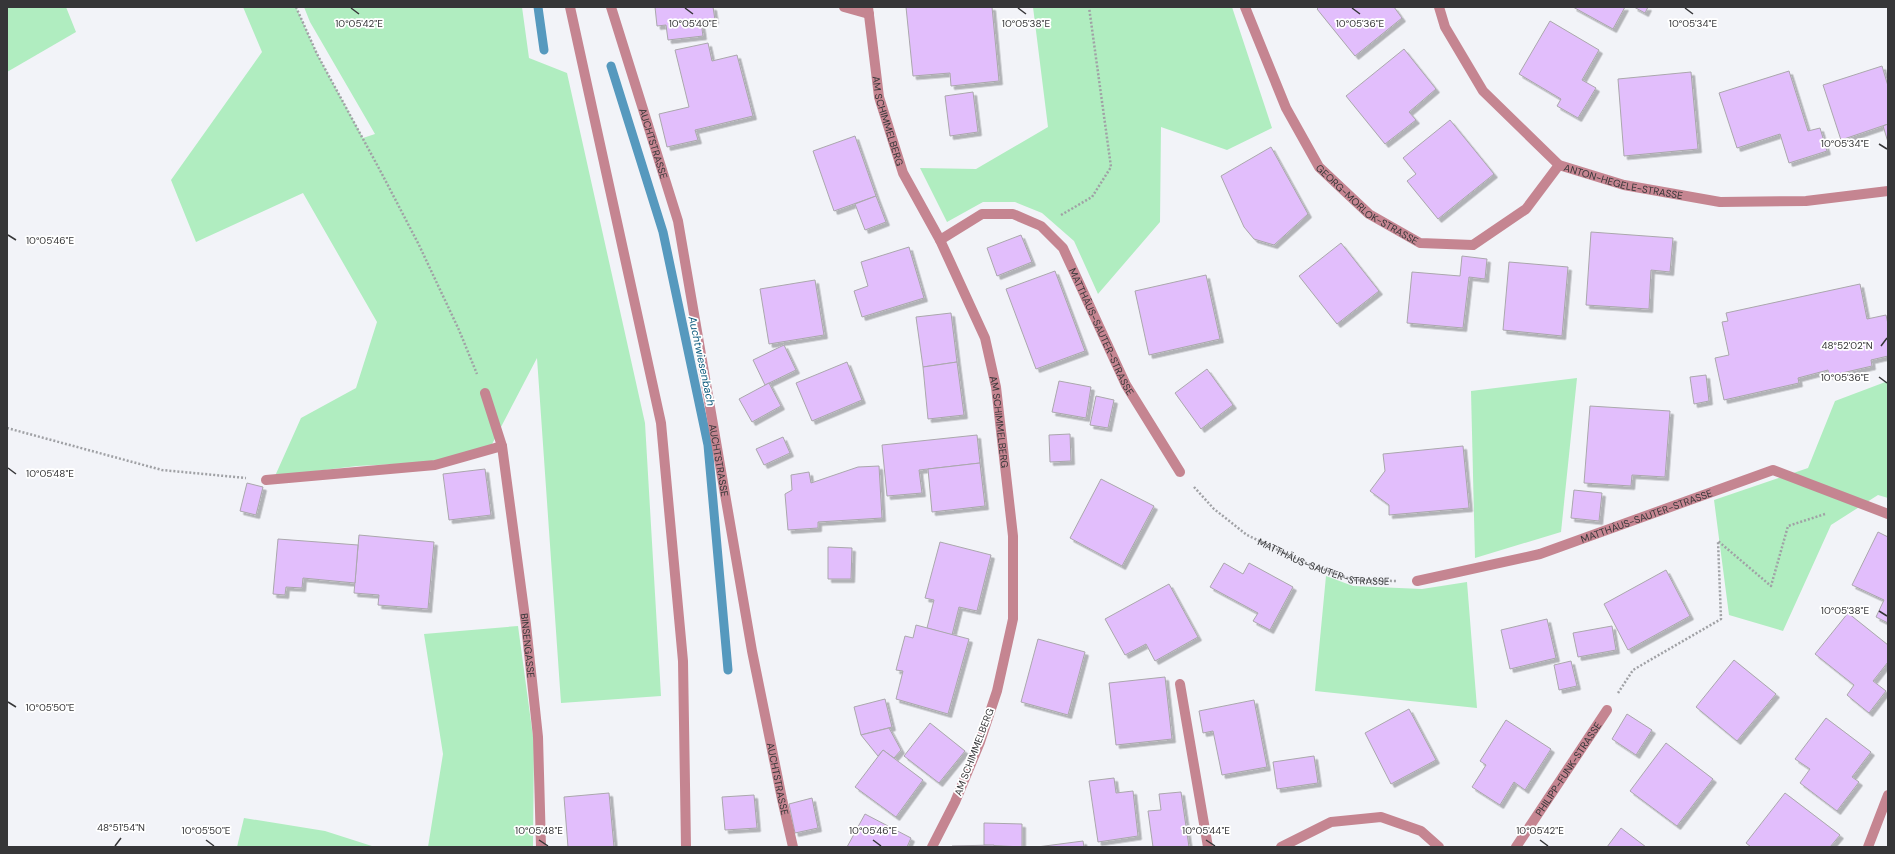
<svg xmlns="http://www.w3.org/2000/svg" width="1895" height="854" font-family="'DM Sans',sans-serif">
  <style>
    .green { fill: #b0edc0 }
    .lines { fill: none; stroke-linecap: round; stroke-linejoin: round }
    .stream { stroke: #5699be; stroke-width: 9 }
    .building { fill: #e2befc; stroke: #aaa7ac; filter: url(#shadow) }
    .path { stroke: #a0a1a5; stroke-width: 2.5; stroke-dasharray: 2 2; stroke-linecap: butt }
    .minor { stroke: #c58591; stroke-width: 10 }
    .ticks { fill: none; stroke: #363638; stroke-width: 1.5 }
    .labels { text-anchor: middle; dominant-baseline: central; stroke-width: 3.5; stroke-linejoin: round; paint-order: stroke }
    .street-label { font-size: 10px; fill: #363638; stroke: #fff }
    .water-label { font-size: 11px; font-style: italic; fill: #0e5b7d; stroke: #fff }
    .ticks-label { font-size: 10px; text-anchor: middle; fill: #363638; stroke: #fff; stroke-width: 3.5; stroke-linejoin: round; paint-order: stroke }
  </style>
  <defs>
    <filter id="shadow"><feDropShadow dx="3.5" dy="3.5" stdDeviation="0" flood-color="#0004"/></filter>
  </defs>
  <rect width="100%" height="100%" fill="#f2f3f8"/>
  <g class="green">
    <path d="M7 7H66L76 32 7 72Z"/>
    <path d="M243 7H296L317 54 363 138 375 134 310 22 304 7H522L529 58 567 73 645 423 661 696 561 703 537 358 490 448 435 462 357 466 275 476 301 418 356 388 377 322 303 193 196 242 171 180 262 52Z"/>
    <path d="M1033 7H1232L1272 128 1227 150 1161 127 1160 222 1098 294 1074 241 1042 213 1015 202H983L947 222 920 168 976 169 1048 127Z"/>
    <path d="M1577 378 1561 532 1475 558 1471 391Z"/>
    <path d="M1888 381V498L1878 495 1831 525 1783 631 1729 615 1714 500 1808 468 1835 401Z"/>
    <path d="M1326 576 1353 586 1422 589 1467 582 1477 708 1315 691Z"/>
    <path d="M518 626 534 744 533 847H428L443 754 424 634Z"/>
    <path d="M244 818 325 831 375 847H237Z"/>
  </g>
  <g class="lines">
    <g class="stream">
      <path d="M538 7 544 50"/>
      <path d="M611 66 663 232 708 445 728 670"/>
    </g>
  </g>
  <g class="building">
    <path d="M655 7H713L715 20 701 22 703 36 668 40 666 25 657 26Z"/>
    <path d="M906 7H992L999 81 951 86 950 73 913 76Z"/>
    <path d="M1319 7H1394L1402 18 1355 56 1317 9Z"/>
    <path d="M1573 7H1625L1613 29Z"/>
    <path d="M1634 7H1648L1645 13Z"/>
    <path d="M1550 21 1599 50 1582 80 1596 88 1578 118 1557 106 1561 99 1519 74Z"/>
    <path d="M708 43 712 61 737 55 753 116 695 130 698 140 667 147 659 114 689 107 675 50Z"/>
    <path d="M1404 49 1436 89 1409 112 1416 120 1385 144 1346 96Z"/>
    <path d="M1882 66 1888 86V124L1841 140 1823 85Z"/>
    <path d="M1789 71 1808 131 1820 128 1827 151 1789 163 1780 134 1737 148 1719 93Z"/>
    <path d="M1691 72 1698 149 1624 156 1618 79Z"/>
    <path d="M973 92 978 132 950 136 945 96Z"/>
    <path d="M1450 120 1494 174 1438 219 1407 181 1416 174 1403 158Z"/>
    <path d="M1888 124V142L1883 126Z"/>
    <path d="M855 136 876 196 834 211 813 151Z"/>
    <path d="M1271 147 1308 214 1274 245 1254 239 1244 227 1221 176Z"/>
    <path d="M876 196 886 222 865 230 855 204Z"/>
    <path d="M1591 232 1673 238 1670 272 1651 270 1649 309 1586 305Z"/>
    <path d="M1021 235 1032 262 997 276 987 248Z"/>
    <path d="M1341 243 1379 291 1337 324 1299 276Z"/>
    <path d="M909 247 924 298 862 317 854 291 868 286 861 262Z"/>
    <path d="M1462 256 1487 259 1485 279 1469 277 1463 328 1407 323 1412 272 1460 276Z"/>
    <path d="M1509 262 1568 267 1562 336 1503 330Z"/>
    <path d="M1055 271 1085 351 1036 369 1006 289Z"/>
    <path d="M1206 275 1220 339 1149 355 1135 291Z"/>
    <path d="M815 280 824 335 769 344 760 289Z"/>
    <path d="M1860 284 1867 319 1886 315 1888 324V356L1871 360 1872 366 1829 376 1828 370 1798 378 1799 383 1724 400 1715 358 1729 355 1722 322 1728 321 1726 313Z"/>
    <path d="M951 313 957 362 923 367 916 317Z"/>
    <path d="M784 345 796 370 765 385 753 360Z"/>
    <path d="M847 362 862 400 812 421 796 383Z"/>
    <path d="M957 362 964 415 928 419 923 367Z"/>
    <path d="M1207 369 1233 405 1201 429 1175 393Z"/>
    <path d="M1706 375 1709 401 1694 404 1690 377Z"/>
    <path d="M1059 381 1091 387 1086 418 1052 412Z"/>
    <path d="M769 383 781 406 752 422 739 399Z"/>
    <path d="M1096 396 1114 400 1108 428 1090 425Z"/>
    <path d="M1590 406 1670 411 1665 477 1632 475 1631 486 1584 483Z"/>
    <path d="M1070 434 1071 461 1050 462 1049 435Z"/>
    <path d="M977 435 980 463 919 470 922 493 887 496 882 445Z"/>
    <path d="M783 437 790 453 764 465 756 449Z"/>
    <path d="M1463 446 1469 508 1389 515V505L1370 491 1385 471 1383 454Z"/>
    <path d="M980 463 985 506 932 512 928 469Z"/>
    <path d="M879 466 882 518 818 522V528L788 530 785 494 792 490 791 475 809 472 811 483 858 467Z"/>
    <path d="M485 469 491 515 449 520 443 474Z"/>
    <path d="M1101 479 1154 506 1122 566 1070 538Z"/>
    <path d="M247 483 263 487 256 515 240 511Z"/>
    <path d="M1574 490 1602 493 1599 521 1571 518Z"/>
    <path d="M1878 532 1888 537V623L1876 617 1884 600 1852 585Z"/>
    <path d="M359 535 434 542 428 609 378 605 379 595 354 593Z"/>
    <path d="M278 539 358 545 355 583 303 578 302 588 286 587 285 595 273 594Z"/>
    <path d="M940 542 991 555 977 611 959 607 952 635 927 628 934 600 925 598Z"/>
    <path d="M828 547 852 548 851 579H828Z"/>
    <path d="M1224 563 1243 574 1249 563 1293 587 1270 630 1253 621 1258 613 1210 587Z"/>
    <path d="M1666 570 1690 616 1628 650 1604 604Z"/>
    <path d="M1169 584 1198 637 1155 661 1146 644 1125 655 1105 619Z"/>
    <path d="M1848 613 1888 645V662L1873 681 1886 691 1869 713 1847 695 1854 685 1815 654Z"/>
    <path d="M1547 619 1556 658 1510 669 1501 630Z"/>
    <path d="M916 625 969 639 948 714 896 699 903 671 896 670 905 636 913 638Z"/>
    <path d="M1612 626 1616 650 1578 657 1573 633Z"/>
    <path d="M1038 639 1085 652 1068 715 1021 702Z"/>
    <path d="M1734 660 1776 694 1737 741 1696 707Z"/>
    <path d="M1571 661 1577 686 1559 690 1554 665Z"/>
    <path d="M1165 677 1172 739 1116 745 1109 683Z"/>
    <path d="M885 699 892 727 861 735 854 707Z"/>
    <path d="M1254 700 1267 767 1222 775 1213 731 1203 733 1199 711Z"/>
    <path d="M1409 709 1436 760 1391 784 1365 733Z"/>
    <path d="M1627 714 1652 730 1636 755 1612 739Z"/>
    <path d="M1826 718 1871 752 1852 777 1859 782 1837 811 1800 783 1810 769 1795 759Z"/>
    <path d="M1506 720 1551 749 1525 790 1514 782 1500 805 1472 787 1486 765 1480 761Z"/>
    <path d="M930 723 965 751 939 783 904 756Z"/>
    <path d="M889 728 901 750 894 758 883 750 878 756 861 735Z"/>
    <path d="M1666 743 1713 779 1677 826 1630 791Z"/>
    <path d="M883 750 923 780 896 817 855 787Z"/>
    <path d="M1314 756 1318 783 1277 789 1273 762Z"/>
    <path d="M1114 778 1116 793 1133 791 1138 836 1098 842 1089 781Z"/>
    <path d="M1181 792 1189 847H1153L1148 811 1161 810 1159 794Z"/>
    <path d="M609 793 614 847H568L564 797Z"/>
    <path d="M1785 793 1840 835 1830 847H1751L1746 843Z"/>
    <path d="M754 795 757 828 725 830 722 797Z"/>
    <path d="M812 798 818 828 795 833 789 804Z"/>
    <path d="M865 814 911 838 907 847H847Z"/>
    <path d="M984 823 1022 824V847L984 845Z"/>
    <path d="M1621 828 1646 847H1607Z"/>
    <path d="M1083 841 1084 847H1037Z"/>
    <path d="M994 845V847H952V846Z"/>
  </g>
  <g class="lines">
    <g class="path">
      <path d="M296 7 317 54 382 174 419 245 459 330 477 374"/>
      <path d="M1061 215 1092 197 1111 167 1089 7"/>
      <path d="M7 428 162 470 246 478"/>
      <path id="s1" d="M1194 487 1214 509 1247 535 1303 562 1353 580 1397 581"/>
      <path d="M1618 693 1633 670 1721 619 1718 541 1771 586 1788 526 1825 514"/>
    </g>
    <g class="minor">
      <path d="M570 7 661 423 683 661 686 847"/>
      <path id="s2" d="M611 7 678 221 752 651 782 799 793 847"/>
      <path d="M844 7 869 14"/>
      <path id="s3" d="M868 7 879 97 903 173 940 240 985 338 996 387 1013 536V619L997 691 980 742 955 802 932 847"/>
      <path id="s4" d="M1245 7 1286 108 1319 167 1369 214 1420 243 1473 245 1526 209 1559 165"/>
      <path id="s5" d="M1439 7 1445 27 1483 91 1559 165 1624 185 1720 202 1806 201 1888 191"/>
      <path id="s6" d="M940 240 982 214H1013L1041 226 1063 248 1126 385 1180 472"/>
      <path id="s7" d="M485 393 502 446 526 625 538 737 541 847"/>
      <path d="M266 480 435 465 502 446"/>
      <path id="s8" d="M1417 581 1540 554 1773 470 1888 514"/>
      <path d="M1180 684 1208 847"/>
      <path d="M1281 847 1331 822 1381 817 1421 831 1439 847"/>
      <path id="s9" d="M1516 847 1607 710"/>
      <path d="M1868 847 1888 795"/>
    </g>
  </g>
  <path class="ticks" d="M351 8 359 14M685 8 693 14M1018 8 1026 14M1352 8 1360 14M1685 8 1693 14M1879 144 1887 149M8 235 16 240M1881 346 1887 338M1879 377 1887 383M8 468 16 474M1879 611 1887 616M8 702 16 707M206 840 214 846M539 840 548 846M873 840 881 846M1206 840 1215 846M1540 840 1548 846M115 846 121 838"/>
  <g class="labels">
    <g class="street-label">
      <text stroke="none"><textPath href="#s3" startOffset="116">AM SCHIMMELBERG</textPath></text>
      <text stroke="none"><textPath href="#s2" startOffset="143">AUCHTSTRASSE</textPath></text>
      <text stroke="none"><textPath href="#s5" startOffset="268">ANTON-HEGELE-STRASSE</textPath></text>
      <text stroke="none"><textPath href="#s4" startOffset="238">GEORG-MORLOK-STRASSE</textPath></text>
      <text stroke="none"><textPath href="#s6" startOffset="234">MATTHÄUS-SAUTER-STRASSE</textPath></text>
      <text stroke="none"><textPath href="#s3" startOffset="440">AM SCHIMMELBERG</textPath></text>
      <text stroke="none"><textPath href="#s2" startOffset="467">AUCHTSTRASSE</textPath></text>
      <text stroke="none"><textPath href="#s8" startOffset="239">MATTHÄUS-SAUTER-STRASSE</textPath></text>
      <text stroke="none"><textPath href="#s1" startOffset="154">MATTHÄUS-SAUTER-STRASSE</textPath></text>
      <text stroke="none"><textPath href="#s7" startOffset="257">BINSENGASSE</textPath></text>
      <text transform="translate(974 752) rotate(-69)">AM SCHIMMELBERG</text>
      <text stroke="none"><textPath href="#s9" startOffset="94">PHILIPP-FUNK-STRASSE</textPath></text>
      <text stroke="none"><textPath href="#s2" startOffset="791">AUCHTSTRASSE</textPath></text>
    </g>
    <g class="water-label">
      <text transform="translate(702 361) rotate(78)">Auchtwiesenbach</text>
    </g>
  </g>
  <g class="ticks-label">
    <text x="359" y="27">10°05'42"E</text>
    <text x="693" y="27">10°05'40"E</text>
    <text x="1026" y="27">10°05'38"E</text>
    <text x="1360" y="27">10°05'36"E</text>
    <text x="1693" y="27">10°05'34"E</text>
    <text x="1845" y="147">10°05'34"E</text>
    <text x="50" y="244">10°05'46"E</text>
    <text x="1847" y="349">48°52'02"N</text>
    <text x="1845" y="381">10°05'36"E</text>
    <text x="50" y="477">10°05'48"E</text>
    <text x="1845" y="614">10°05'38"E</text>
    <text x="50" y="711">10°05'50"E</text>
    <text x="121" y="831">48°51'54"N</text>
    <text x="206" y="834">10°05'50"E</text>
    <text x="539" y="834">10°05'48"E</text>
    <text x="873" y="834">10°05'46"E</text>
    <text x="1206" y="834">10°05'44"E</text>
    <text x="1540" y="834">10°05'42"E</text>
  </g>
  <rect width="1895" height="854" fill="none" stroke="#363638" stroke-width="16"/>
</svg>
